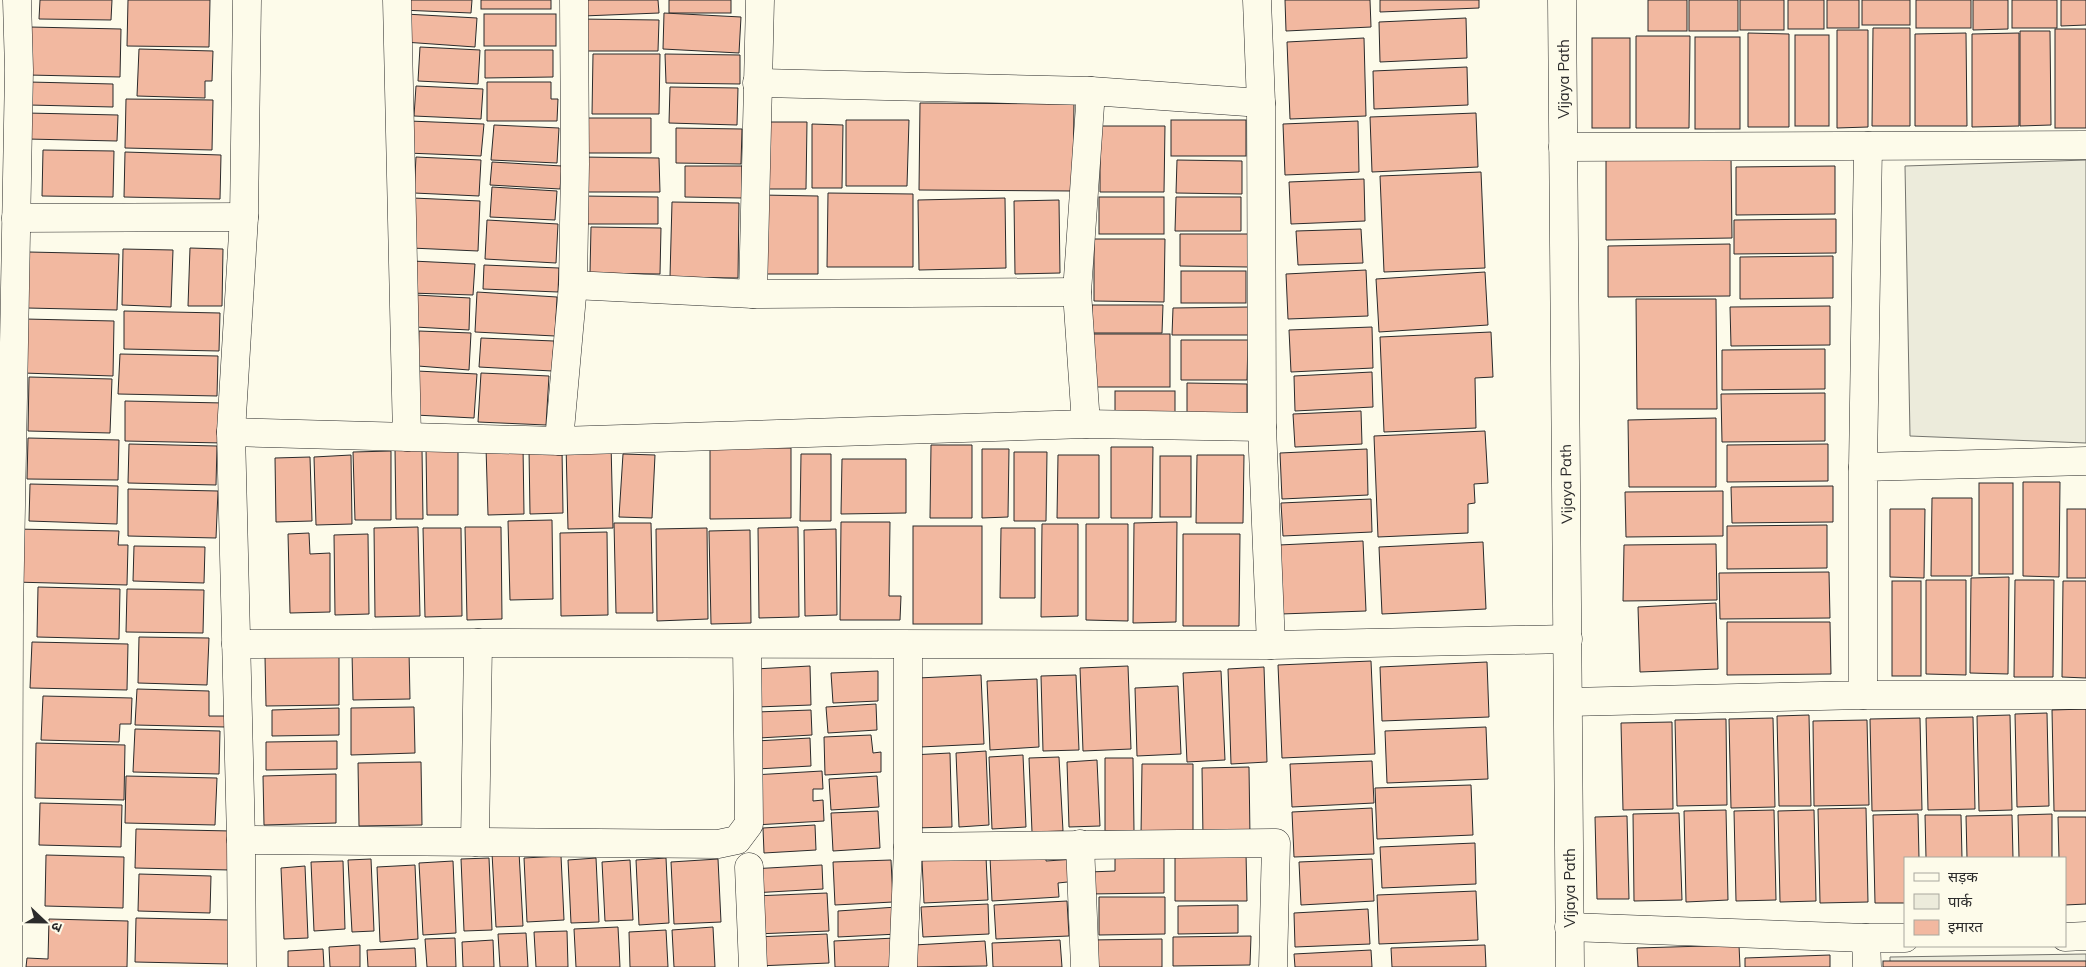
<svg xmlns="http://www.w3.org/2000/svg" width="2086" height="967" font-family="Mulish,'Noto Sans Devanagari',sans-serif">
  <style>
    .green { fill: #ecebdb; stroke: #74746e }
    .building { fill: #f2b8a0; stroke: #2b2b2b }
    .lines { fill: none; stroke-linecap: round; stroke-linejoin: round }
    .minor-casing { stroke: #2b2b2b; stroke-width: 29 }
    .tertiary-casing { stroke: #2b2b2b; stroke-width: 29 }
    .minor { stroke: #fdfbea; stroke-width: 28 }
    .tertiary { stroke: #fdfbea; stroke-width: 28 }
    .labels { text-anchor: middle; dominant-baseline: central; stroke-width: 4; stroke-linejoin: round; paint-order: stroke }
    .street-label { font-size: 15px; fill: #2b2b2b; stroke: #fdfbea }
  </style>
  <rect width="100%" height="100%" fill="#fdfbea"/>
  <g class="green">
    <path d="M2086 160V443L1910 436 1905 166Z"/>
    <path d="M2086 954V967H1890V957Z"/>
  </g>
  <g class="building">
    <path d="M40 0H112L111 20 39 19Z"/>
    <path d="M128 0H210L209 47 127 46Z"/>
    <path d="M401 0H472L471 13 401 10Z"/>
    <rect x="481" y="0" width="70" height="9"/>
    <path d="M582 0H658L659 13 583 16Z"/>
    <rect x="669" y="0" width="62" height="13"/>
    <path d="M1285 0H1370L1371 27 1286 31Z"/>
    <path d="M1380 0H1479V8L1380 12Z"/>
    <rect x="1648" y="0" width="39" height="31"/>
    <rect x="1689" y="0" width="49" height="31"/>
    <rect x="1740" y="0" width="44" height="30"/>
    <rect x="1788" y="0" width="36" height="29"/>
    <rect x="1827" y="0" width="32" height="28"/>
    <rect x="1862" y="0" width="48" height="25"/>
    <rect x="1916" y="0" width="55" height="28"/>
    <path d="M1973 0H2008V29L1973 30Z"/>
    <rect x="2012" y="0" width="45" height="28"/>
    <path d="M2061 0H2086V25L2061 26Z"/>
    <path d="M664 13 741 17 739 53 663 49Z"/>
    <path d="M405 14 477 18 475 47 404 42Z"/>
    <rect x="484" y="14" width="72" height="32"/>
    <path d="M1466 18 1467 58 1380 62 1379 22Z"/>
    <path d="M579 19 659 20 658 51H579Z"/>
    <path d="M30 27 121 29 120 77 28 75Z"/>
    <path d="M1873 28H1910V126H1872Z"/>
    <rect x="2055" y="29" width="31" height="99"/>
    <path d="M1837 30H1868V127L1837 128Z"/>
    <path d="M2020 31H2050L2051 125 2020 126Z"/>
    <path d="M1748 33 1789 34V127H1748Z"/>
    <path d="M1966 33 1967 126H1915V34Z"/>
    <path d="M2019 33V126L1972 127V34Z"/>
    <rect x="1795" y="35" width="34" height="91"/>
    <path d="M1636 36H1690L1689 128H1636Z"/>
    <rect x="1695" y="37" width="45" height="92"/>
    <path d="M1364 38 1366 116 1290 119 1287 42Z"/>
    <rect x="1592" y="38" width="38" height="90"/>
    <path d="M420 47 480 50 478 84 418 81Z"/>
    <path d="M139 49 213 51 212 81H205V98L137 96Z"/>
    <path d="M485 50H553V77L485 78Z"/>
    <path d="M593 54H660L659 114H592Z"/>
    <path d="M665 54 740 55V84L666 83Z"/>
    <path d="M1467 67 1468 105 1374 109 1373 71Z"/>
    <path d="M29 82 113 84V107L29 105Z"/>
    <path d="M487 82H551V99H558L557 121H487Z"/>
    <path d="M416 86 483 89 481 119 414 116Z"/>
    <path d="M670 87 738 88 737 125 669 123Z"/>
    <path d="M126 99 213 100 212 150 125 148Z"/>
    <path d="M920 103 1074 104 1073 191 919 190Z"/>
    <path d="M27 113 118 115 117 141 27 139Z"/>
    <path d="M1476 113 1478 167 1372 172 1370 117Z"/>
    <path d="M582 118H651V153H581Z"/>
    <path d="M846 120H909L907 186H846Z"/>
    <rect x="1171" y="120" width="75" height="36"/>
    <path d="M409 121 484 124 481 156 407 153Z"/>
    <path d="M1358 121 1359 172 1285 175 1283 124Z"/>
    <path d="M761 122H807L806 189H760Z"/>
    <path d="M812 124 843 125 842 188H812Z"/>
    <path d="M494 125 559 128 557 163 491 160Z"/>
    <path d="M1100 126H1165L1164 192H1100Z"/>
    <path d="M676 128 742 129 741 164 676 163Z"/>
    <path d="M43 150 114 151 113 197 42 196Z"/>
    <path d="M125 152 221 155 220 199 124 197Z"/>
    <path d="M416 157 481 160 479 196 414 193Z"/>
    <path d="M581 157 659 158 660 192H580Z"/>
    <path d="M1731 157 1732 238 1606 240V158Z"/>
    <path d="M1177 160 1242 161V194L1176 193Z"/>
    <path d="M492 162 562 166 560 189 490 185Z"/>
    <path d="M685 166H742V198L685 197Z"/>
    <path d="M1835 166V214L1736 215V167Z"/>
    <path d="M1481 172 1485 268 1384 272 1380 176Z"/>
    <path d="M1364 179 1365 221 1291 224 1289 182Z"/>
    <path d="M492 187 557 191 555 220 490 217Z"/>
    <path d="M828 193 913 194V267H827Z"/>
    <path d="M761 195 818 196V274H760Z"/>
    <path d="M583 196 658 197V224H582Z"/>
    <rect x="1099" y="197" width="65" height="37"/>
    <path d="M1176 197H1241V231H1175Z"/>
    <path d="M413 198 480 201 478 251 411 248Z"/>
    <path d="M1005 198 1006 268 919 270 918 200Z"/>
    <path d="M1059 200 1060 273 1015 274 1014 201Z"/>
    <path d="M672 202 739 203 738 278 670 277Z"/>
    <path d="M1836 219V253L1734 254V220Z"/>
    <path d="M487 220 558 224 556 263 485 259Z"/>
    <path d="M591 227 661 228 660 274 590 273Z"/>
    <path d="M1361 229 1363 263 1298 265 1296 231Z"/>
    <path d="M1180 234H1248V267L1180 266Z"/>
    <path d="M1094 239H1165L1164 302 1094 301Z"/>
    <path d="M1730 244V296L1608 297V246Z"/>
    <path d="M190 248 223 249 222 306H188Z"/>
    <path d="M123 249 173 250 171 307 122 305Z"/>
    <path d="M29 252 119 254 117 310 27 308Z"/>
    <path d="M1833 256V298L1740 299V257Z"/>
    <path d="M412 261 475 264 473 295 410 293Z"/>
    <path d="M484 265 559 268 558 292 483 289Z"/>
    <path d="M1366 270 1368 316 1288 319 1286 274Z"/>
    <rect x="1181" y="271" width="65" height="32"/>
    <path d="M1485 272 1488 325 1379 332 1376 279Z"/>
    <path d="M477 292 557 297 555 336 475 332Z"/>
    <path d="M416 295 470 298 469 330 415 327Z"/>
    <path d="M1636 299H1716L1717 409H1637Z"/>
    <path d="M1092 305H1163L1162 333H1092Z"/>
    <path d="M1830 306V345L1731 346 1730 307Z"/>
    <path d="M1249 307V335H1172L1173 308Z"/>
    <path d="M124 311 220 313 219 351 124 349Z"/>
    <path d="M25 319 114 321 113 376 23 373Z"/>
    <path d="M1372 327 1373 368 1291 372 1289 330Z"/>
    <path d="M419 331 471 333 469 370 418 366Z"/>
    <path d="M1491 332 1493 377 1475 378 1476 428 1384 432 1380 337Z"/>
    <rect x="1091" y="334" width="79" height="53"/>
    <path d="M481 338 554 341 552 371 479 367Z"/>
    <path d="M1181 340H1248L1247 380H1181Z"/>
    <path d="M1825 349V389L1722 390V350Z"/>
    <path d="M120 354 218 356 217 396 118 394Z"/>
    <path d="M417 371 477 374 474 418 415 415Z"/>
    <path d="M1372 372 1373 407 1295 411 1294 376Z"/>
    <path d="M481 373 549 376 546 425 478 422Z"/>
    <path d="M29 377 112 379 110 433 28 431Z"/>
    <path d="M1187 383 1247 384V414H1187Z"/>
    <rect x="1115" y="391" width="60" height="28"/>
    <path d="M1825 393V441L1722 442 1721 394Z"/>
    <path d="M125 401 224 403 223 443 125 441Z"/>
    <path d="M1361 411 1362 444 1295 447 1293 414Z"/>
    <path d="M1716 418V487H1629L1628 420Z"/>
    <path d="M1485 431 1488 483 1474 484 1475 503 1468 504V533L1378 537 1374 436Z"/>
    <path d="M28 438 119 440 118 480 27 479Z"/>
    <path d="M611 443 613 528 568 529 566 444Z"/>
    <path d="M129 444 217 446 216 485 128 483Z"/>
    <path d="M1828 444V481L1727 482V445Z"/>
    <path d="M931 445H972V518H930Z"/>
    <path d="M523 446 524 514 488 515 486 447Z"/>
    <path d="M458 447V515H427L426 448Z"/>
    <path d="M710 447 791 448V518L710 519Z"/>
    <path d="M1111 447H1153L1152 518H1111Z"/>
    <path d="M395 449H422L423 519H396Z"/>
    <path d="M529 449H562L563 513 530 514Z"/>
    <path d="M982 449H1009L1008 517 982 518Z"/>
    <path d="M1367 449 1368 495 1282 499 1280 453Z"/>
    <path d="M391 451V520H355L353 452Z"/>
    <path d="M1014 452H1047L1046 521H1014Z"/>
    <path d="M623 454 655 455 652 518 619 517Z"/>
    <path d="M801 454H831V521H800Z"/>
    <path d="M351 455 352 524 316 525 314 457Z"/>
    <path d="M1058 455H1099V518H1057Z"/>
    <path d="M1197 455H1244L1243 523H1196Z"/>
    <rect x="1160" y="456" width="31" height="61"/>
    <path d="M310 457 312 521 276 522 275 458Z"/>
    <path d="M842 459H906V513L841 514Z"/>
    <path d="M2023 482H2060L2059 577 2023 576Z"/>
    <rect x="1979" y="483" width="34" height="91"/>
    <path d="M30 484 118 486 117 524 29 521Z"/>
    <path d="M1833 486V522L1732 523 1731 487Z"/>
    <path d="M128 489 218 491 216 538 128 536Z"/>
    <path d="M1723 491V536L1626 537 1625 492Z"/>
    <path d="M1932 498H1972V576H1931Z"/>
    <path d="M1371 499 1372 532 1283 536 1281 503Z"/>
    <path d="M1890 509H1925L1924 578 1890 577Z"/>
    <rect x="2067" y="509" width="19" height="69"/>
    <path d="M552 520 553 599 510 600 508 521Z"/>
    <path d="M841 522H890L889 596H901L900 620H840Z"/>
    <path d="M1177 522 1176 622 1133 623 1134 523Z"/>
    <path d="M614 523H651L653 613H616Z"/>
    <path d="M1042 524H1078V616L1041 617Z"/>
    <path d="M1086 524H1128V621L1086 620Z"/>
    <path d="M1827 525V568L1727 569V526Z"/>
    <rect x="913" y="526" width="69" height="98"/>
    <path d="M418 527 420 616 375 617 374 528Z"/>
    <path d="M465 527H501L502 619 467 620Z"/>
    <path d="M798 527 799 617 759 618 758 528Z"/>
    <path d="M423 528H461L462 616 425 617Z"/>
    <path d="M707 528 708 619 657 621 656 529Z"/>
    <path d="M1001 528H1035V598H1000Z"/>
    <path d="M15 529 119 531 118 545H128L127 585 14 582Z"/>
    <path d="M836 529 837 615 805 616 804 530Z"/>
    <path d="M750 530 751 623 711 624 709 531Z"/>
    <path d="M607 532 608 615 561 616 560 533Z"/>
    <path d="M309 533 310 554 330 553V612L290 613 288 534Z"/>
    <path d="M368 534 369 614 335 615 334 535Z"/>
    <path d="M1183 534H1240L1239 626H1183Z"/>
    <path d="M1363 541 1366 611 1281 614 1279 545Z"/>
    <path d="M1483 542 1486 609 1382 614 1379 547Z"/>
    <path d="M1716 544 1717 600 1623 601 1624 545Z"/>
    <path d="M134 546 205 547 204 583 133 581Z"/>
    <path d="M1829 572 1830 618 1720 619 1719 573Z"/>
    <path d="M2009 577 2008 674 1970 673 1971 578Z"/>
    <path d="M1926 580H1966V675L1926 674Z"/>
    <path d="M2015 580H2054L2053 677H2014Z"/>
    <rect x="1892" y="581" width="29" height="95"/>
    <path d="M2063 581H2086V678L2062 677Z"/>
    <path d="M38 587 120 589 119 639 37 637Z"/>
    <path d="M127 589 204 590 203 633 126 632Z"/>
    <path d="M1716 603 1718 669 1640 672 1638 607Z"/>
    <path d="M1727 622H1830L1831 674 1727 675Z"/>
    <path d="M139 637 209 638 207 685 138 683Z"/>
    <path d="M32 642 128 644 127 690 30 688Z"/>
    <path d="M409 651 410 699 353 700 352 652Z"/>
    <path d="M339 655V705L266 706 265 657Z"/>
    <path d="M1371 661 1375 754 1282 758 1278 665Z"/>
    <path d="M1487 662 1489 717 1382 721 1380 667Z"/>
    <path d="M810 666 811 705 757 707 755 669Z"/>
    <path d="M1128 666 1131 749 1083 751 1080 668Z"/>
    <path d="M1264 667 1267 762 1231 764 1228 669Z"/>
    <path d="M878 671V701L833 703 831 673Z"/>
    <path d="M1221 671 1225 760 1187 762 1183 673Z"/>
    <path d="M981 675 984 744 920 747 918 678Z"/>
    <path d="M1076 675 1079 750 1043 751 1041 676Z"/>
    <path d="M1037 679 1039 747 990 750 987 681Z"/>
    <path d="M1178 686 1181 754 1137 756 1135 688Z"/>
    <path d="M137 689 209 691V716H225V727L135 725Z"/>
    <path d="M43 696 132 698 131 724H120L119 742 41 740Z"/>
    <path d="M876 704 877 730 828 733 826 707Z"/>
    <path d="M414 707 415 753 351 755V708Z"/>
    <path d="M339 708V735L272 736V710Z"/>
    <path d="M2086 709V811H2054L2052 710Z"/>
    <path d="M811 710 812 735 759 738 757 712Z"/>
    <path d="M2047 713 2049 806 2017 807 2015 714Z"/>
    <path d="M1809 715 1811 806H1779L1777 716Z"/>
    <path d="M2010 715 2012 810 1979 811 1977 716Z"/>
    <path d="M1973 717 1975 809 1928 810 1926 718Z"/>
    <path d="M1773 718 1775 807 1731 808 1729 719Z"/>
    <path d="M1920 718 1922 810 1872 811 1870 719Z"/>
    <path d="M1726 719 1727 805 1677 806 1675 720Z"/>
    <path d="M1867 720 1869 805 1814 806 1813 721Z"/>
    <path d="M1672 722 1673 809 1623 810 1621 723Z"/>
    <path d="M1486 727 1488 779 1387 783 1385 731Z"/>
    <path d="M135 729 220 731 219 774 133 772Z"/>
    <path d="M871 735 873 753 881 752V772L825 775 824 737Z"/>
    <path d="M810 738 811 766 757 769 756 741Z"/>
    <path d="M337 741V769L266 770V742Z"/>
    <path d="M36 743 125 745 124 800 35 798Z"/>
    <path d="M986 751 989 825 959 827 956 753Z"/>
    <path d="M950 753 952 827 914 828 911 755Z"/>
    <path d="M1023 755 1026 827 992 829 989 757Z"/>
    <path d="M1059 757 1063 831 1032 832 1029 758Z"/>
    <path d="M1105 758H1133L1134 831H1105Z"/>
    <path d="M1097 760 1100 826 1069 827 1067 762Z"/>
    <path d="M1372 761 1374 803 1292 807 1290 764Z"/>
    <path d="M421 762 422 825 359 826 358 763Z"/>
    <path d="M1142 764H1193V836L1141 835Z"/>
    <path d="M1249 767 1250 837 1203 838 1202 768Z"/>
    <path d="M822 771 823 789H813V801L823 800 824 821 755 825 753 775Z"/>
    <path d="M336 774V823L264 825 263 776Z"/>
    <path d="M126 776 217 778 215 825 125 823Z"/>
    <path d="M877 776 879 807 831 810 829 779Z"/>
    <path d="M1471 785 1473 835 1377 839 1375 788Z"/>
    <path d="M40 803 122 805 121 847 39 845Z"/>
    <path d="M1372 808 1374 854 1294 857 1292 812Z"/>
    <path d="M1866 808 1868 902 1820 903 1818 809Z"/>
    <path d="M1726 810 1728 900 1686 902 1684 811Z"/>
    <path d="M1774 810 1776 900 1736 901 1734 811Z"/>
    <path d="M1814 810 1816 901 1780 902 1778 811Z"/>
    <path d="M878 811 880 848 833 851 831 813Z"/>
    <path d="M1679 813 1682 900 1634 901 1633 814Z"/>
    <path d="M1918 814 1919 858H1905V903H1875L1873 815Z"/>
    <path d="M2052 814V858H2019L2018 815Z"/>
    <path d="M1925 815H1961L1962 858H1926Z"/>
    <path d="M2012 815 2013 858H1967L1966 816Z"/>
    <path d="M1627 816 1629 899H1597L1595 817Z"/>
    <path d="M2058 817H2086V904L2065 905V858H2059Z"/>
    <path d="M815 825 816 850 764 853 763 828Z"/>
    <path d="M136 829 231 831 230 870 135 868Z"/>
    <path d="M1475 843 1476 884 1382 888 1380 847Z"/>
    <path d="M1115 847H1164V893L1088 894 1089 872 1115 871Z"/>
    <path d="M519 852 523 926 496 927 492 853Z"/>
    <path d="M1175 853H1246L1247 901H1175Z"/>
    <path d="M46 855 124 857 123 908 45 906Z"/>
    <path d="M1046 855V861L1076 859 1077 881 1058 883 1059 897 992 901 990 857Z"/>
    <path d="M561 856 564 920 527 922 524 858Z"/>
    <path d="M986 857 988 900 924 903 922 860Z"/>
    <path d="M489 858 492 930 464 931 461 859Z"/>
    <path d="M596 858 599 922 571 923 568 860Z"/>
    <path d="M666 858 669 923 639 925 636 860Z"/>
    <path d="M371 859 374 931 352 932 348 860Z"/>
    <path d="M718 859 721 922 674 924 671 862Z"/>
    <path d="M1372 859 1374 901 1301 905 1299 862Z"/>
    <path d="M630 860 633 920 605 921 602 862Z"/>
    <path d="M891 860 893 902 835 905 833 862Z"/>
    <path d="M343 861 345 929 314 931 311 862Z"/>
    <path d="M453 861 456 933 423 935 419 863Z"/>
    <path d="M415 865 418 939 380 942 377 867Z"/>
    <path d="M822 865 823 889 752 893 751 869Z"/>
    <path d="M305 866 308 938 284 939 281 868Z"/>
    <path d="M139 874 211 876 210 913 138 911Z"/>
    <path d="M1476 891 1478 940 1379 944 1377 895Z"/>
    <path d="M827 893 829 931 756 934 754 896Z"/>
    <path d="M1099 897H1165V934L1099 935Z"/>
    <path d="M1067 901 1069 936 996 939 994 905Z"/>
    <path d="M988 904 989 934 923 937 921 907Z"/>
    <path d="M1238 905V933L1178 934V906Z"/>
    <path d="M897 907 898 934 838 937V911Z"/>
    <path d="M1368 909 1370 944 1295 947 1294 913Z"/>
    <path d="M136 918 230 920 229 964 135 962Z"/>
    <path d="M49 919 128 921 127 967H26L27 958 48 959Z"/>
    <path d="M618 927 620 967H576L574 929Z"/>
    <path d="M713 927 715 967H674L672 930Z"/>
    <path d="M666 930 668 967H630L629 932Z"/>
    <path d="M567 931 568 967H536L534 932Z"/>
    <path d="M526 933 528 967H500L498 934Z"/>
    <path d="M827 934 829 963 757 966 755 937Z"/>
    <path d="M1251 936 1250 965 1173 966V937Z"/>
    <path d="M455 938 456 967H427L425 939Z"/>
    <path d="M895 938 897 967H835L834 941Z"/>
    <path d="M1162 939V967H1092L1091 940Z"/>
    <path d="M493 940 494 967H463L462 942Z"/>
    <path d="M1060 940 1062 967H993L992 943Z"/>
    <path d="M985 941 987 966 914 967V945Z"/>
    <path d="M360 945V967H330L329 947Z"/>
    <path d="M1485 945 1486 967H1392L1391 948Z"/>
    <path d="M1739 945 1740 967H1638L1637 948Z"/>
    <path d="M415 948 416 967H368L367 950Z"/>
    <path d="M323 949 324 967H288V951Z"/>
    <path d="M1371 950 1372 967H1295L1294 954Z"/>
    <path d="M1830 955V967H1745V958Z"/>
    <rect x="1883" y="961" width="203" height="6"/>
  </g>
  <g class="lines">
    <g class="minor-casing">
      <g id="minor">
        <path d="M397 0 407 437"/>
        <path d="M1257 0 1261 103 1262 427 1271 645"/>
        <path d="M757 83 1091 91 1261 103"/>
        <path d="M1563 147 2086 145"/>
        <path d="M16 218 244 217"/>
        <path d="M573 285 753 294 1077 292"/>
        <path d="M753 294 760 0"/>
        <path d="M1086 424 1077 292 1091 91"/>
        <path d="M231 432 559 441 1086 424 1262 427"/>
        <path d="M559 441 573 285 575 164 574 0"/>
        <path d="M1863 467 1868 146"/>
        <path d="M236 644 478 643 1271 645 1568 639"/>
        <path d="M1863 695H2086"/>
        <path d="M1569 702 1863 695V467L2086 461"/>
        <path d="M241 840 718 844 737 840 749 824 747 645"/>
        <path d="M475 842 478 643"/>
        <path d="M1080 844 1085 967"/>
        <path d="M908 847 1276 843 1273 967"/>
        <path d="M749 867 753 967"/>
        <path d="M1569 927 1866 938H1905"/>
        <path d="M2065 937 2086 936"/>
        <path d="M1866 938 1867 967"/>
        <path d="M8 967 9 615 19 70 17 0"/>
        <path d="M242 967 241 840 231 432 244 217 247 0"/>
        <path d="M903 967 908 847V645"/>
      </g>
    </g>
    <g class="tertiary-casing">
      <path id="tertiary" d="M1562 0 1570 967"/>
    </g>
    <use href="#minor" class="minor"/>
    <use href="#tertiary" class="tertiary"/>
  </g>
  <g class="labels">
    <g class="street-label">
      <text transform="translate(1563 79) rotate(-90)">Vijaya Path</text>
      <text transform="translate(1566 484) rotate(-91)">Vijaya Path</text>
      <text transform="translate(1569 888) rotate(-90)">Vijaya Path</text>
    </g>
  </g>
  <rect x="1904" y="857" width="162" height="90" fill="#fdfbea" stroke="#a9a89e"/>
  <rect x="1914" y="873" width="25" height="8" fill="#fdfbea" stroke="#a9a89e"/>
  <text x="1948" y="882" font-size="15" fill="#2b2b2b">सड़क</text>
  <rect x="1914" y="894" width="25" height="15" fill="#ecebdb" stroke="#a9a89e"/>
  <text x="1948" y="907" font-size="15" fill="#2b2b2b">पार्क</text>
  <rect x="1914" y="920" width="25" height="15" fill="#f2b8a0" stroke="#a9a89e"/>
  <text x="1948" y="932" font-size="15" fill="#2b2b2b">इमारत</text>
  <g transform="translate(45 922) rotate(112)" stroke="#fdfbea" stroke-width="4" paint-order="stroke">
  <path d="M0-4L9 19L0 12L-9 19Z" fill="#2b2b2b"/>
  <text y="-8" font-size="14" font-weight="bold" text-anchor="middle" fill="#2b2b2b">उ</text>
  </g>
</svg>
